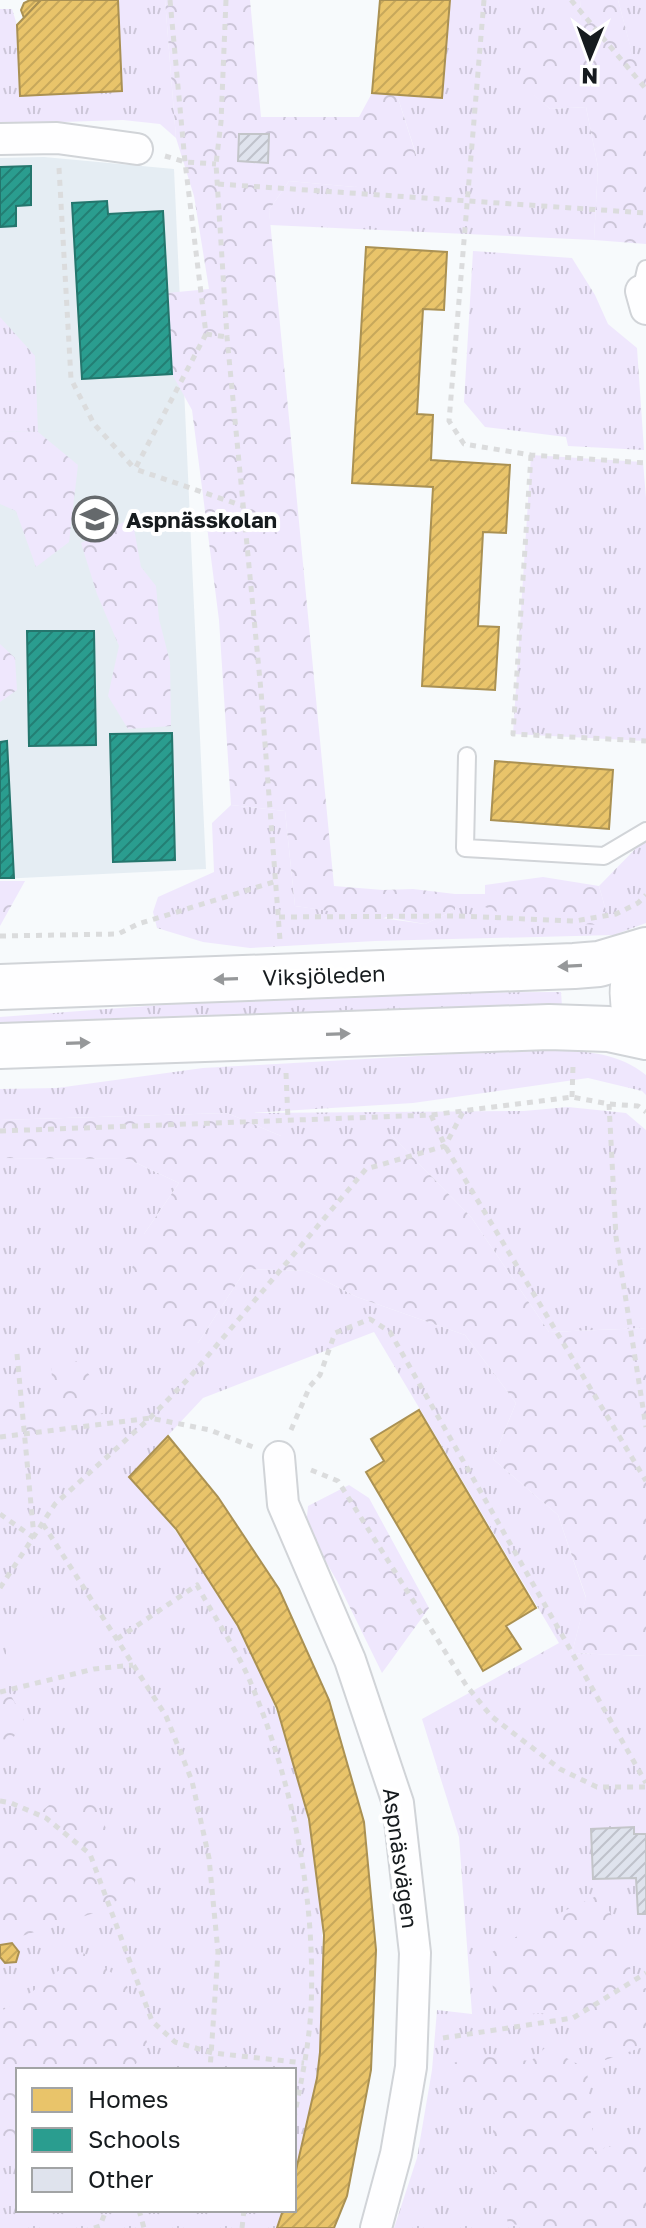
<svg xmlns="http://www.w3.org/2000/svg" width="646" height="2228" font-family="'Golos Text',sans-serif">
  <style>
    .built { fill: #e5edf3 }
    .grass { fill: url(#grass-tufts) }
    .forest { fill: url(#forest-crowns) }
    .pitch { fill: #efe7fd }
    .homes { fill: url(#homes-hatch); stroke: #aa9153; stroke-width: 2 }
    .schools { fill: url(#schools-hatch); stroke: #24766d; stroke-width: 2 }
    .building { fill: url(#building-hatch); stroke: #c3c5c9; stroke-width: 2 }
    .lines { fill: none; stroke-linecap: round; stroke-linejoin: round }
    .service-casing { stroke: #d1d4d8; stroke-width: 20 }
    .minor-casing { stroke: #d1d4d8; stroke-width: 34 }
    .secondary-casing { stroke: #d1d4d8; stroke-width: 48 }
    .path { stroke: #dbdcdd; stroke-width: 5; stroke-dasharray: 6 6; stroke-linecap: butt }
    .service { stroke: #fefeff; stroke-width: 16 }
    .minor { stroke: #fefeff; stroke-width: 30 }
    .secondary { stroke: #fefeff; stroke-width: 44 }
    .oneway { fill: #96989a }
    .labels { text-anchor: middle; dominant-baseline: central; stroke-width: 8; stroke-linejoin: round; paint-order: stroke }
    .poi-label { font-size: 22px; font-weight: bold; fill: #161b1e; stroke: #fff; text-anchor: start }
    .street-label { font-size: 22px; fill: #161b1e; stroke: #fff }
  </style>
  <defs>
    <pattern id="grass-tufts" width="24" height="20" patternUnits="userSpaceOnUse" patternTransform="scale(2)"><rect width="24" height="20" fill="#efe7fd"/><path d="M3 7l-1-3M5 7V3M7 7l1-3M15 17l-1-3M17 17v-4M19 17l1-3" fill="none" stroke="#ccc6d8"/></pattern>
    <pattern id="forest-crowns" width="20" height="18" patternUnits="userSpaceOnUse" patternTransform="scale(2)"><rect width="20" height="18" fill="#efe7fd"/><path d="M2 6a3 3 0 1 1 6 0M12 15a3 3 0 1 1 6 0" fill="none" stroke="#ccc6d8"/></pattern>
    <pattern id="homes-hatch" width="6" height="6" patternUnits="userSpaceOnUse" patternTransform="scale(2)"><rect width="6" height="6" fill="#e9c46a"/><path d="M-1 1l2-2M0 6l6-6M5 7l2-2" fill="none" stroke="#c7a85b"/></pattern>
    <pattern id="schools-hatch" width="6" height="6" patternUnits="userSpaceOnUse" patternTransform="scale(2)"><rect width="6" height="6" fill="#2a9d8f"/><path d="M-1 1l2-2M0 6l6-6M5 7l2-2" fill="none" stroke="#237f74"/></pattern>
    <pattern id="building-hatch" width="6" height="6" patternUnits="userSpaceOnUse" patternTransform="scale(2)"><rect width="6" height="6" fill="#dfe3ed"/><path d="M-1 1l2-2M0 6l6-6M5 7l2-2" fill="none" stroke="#bfc2cb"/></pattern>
  </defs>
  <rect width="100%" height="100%" fill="#f7fafc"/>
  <path class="built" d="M44 157 174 169 206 869 0 879V158Z"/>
  <g class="grass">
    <path d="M118 0H165L176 138 160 124 123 120 0 124V9H12L17 25 20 96 121 91Z"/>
    <path d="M450 0H581L580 23 522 41V84L550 109 586 107 598 167 594 240 270 225 269 210 289 181 355 187 416 154 397 95 442 98Z"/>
    <path d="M618 0H646V57H633Z"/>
    <path d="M473 251 572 258 595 295 608 324 637 348 644 450 568 446 566 437 485 427 464 402Z"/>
    <path d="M0 317 35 356 38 432 0 431Z"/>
    <path d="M531 455 643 462 646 498V741L513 734Z"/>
    <path d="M231 805 285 811 295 906 425 924 455 910V894H485L486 907 606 911 599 886 646 838V923L614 935 375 941 250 948 203 942 157 928 153 912 158 897 214 872 212 823Z"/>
    <path d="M561 992 562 1006 0 1027V1017L174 1004 415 993Z"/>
    <path d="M507 1051C553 1051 608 1044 646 1075V1095L642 1091 588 1078 413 1103 251 1113 524 1111 568 1107 626 1113 646 1130V1328L549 1332 471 1217 392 1136H281L227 1113 0 1120V1089L57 1088 203 1068Z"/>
    <path d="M0 1158 128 1159 179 1183 144 1234 198 1343 246 1269 306 1271 357 1297 465 1335 516 1403 493 1459 558 1515 586 1598 572 1653 646 1656V2228H394L417 2158 432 2070 437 2010 472 2014 459 1837 422 1719 559 1643 374 1332 203 1398 129 1477C266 1620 333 1814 322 2011 321 2033 321 2056 317 2078 312 2112 303 2146 294 2179V2070H18V2210H283L277 2228H0Z"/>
  </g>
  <g class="forest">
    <path d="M165 0H250L261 117H359L372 93 397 95 416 155 415 172 355 187 289 181 269 210 334 886 383 890 413 889 455 894V910L425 924 386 917 368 926 363 916 295 906 285 811 231 805 219 620 192 410 172 374 167 293 209 289 194 196 176 138Z"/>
    <path d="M581 0H618L633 56 646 57V244L594 240 598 167 586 107 550 109 522 85V41L537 16 580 23Z"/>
    <path d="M0 431 38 432 78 465 69 542 36 567 16 511 0 504Z"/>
    <path d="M132 518 141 567 156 586 159 619 170 662 171 726 128 729 108 696 119 646 97 594 81 543Z"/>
    <path d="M0 644 15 658 17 690 0 702Z"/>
    <path d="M543 877 599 886 606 911 599 925 518 920 485 907V885Z"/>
    <path d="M0 881H25L0 926Z"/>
    <path d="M227 1113 281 1136H392L471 1217 549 1332 646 1328V1656L572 1653 586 1597 558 1515 493 1459 516 1403 465 1335 357 1297 306 1271 246 1269 198 1343 124 1291 144 1234 179 1183 128 1159 0 1158V1120Z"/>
    <path d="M79 1361 93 1380 105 1412 35 1439 0 1446V1405L54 1401 51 1366Z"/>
    <path d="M349 1485 369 1498 429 1608 382 1673 337 1581 306 1527 308 1506Z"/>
    <path d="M0 1685H5L24 1719 12 1740 0 1739Z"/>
    <path d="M60 1796 95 1801 111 1841 141 1860 132 1892 94 1913 0 1943V1818L32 1819Z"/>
    <path d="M601 1894 625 1943 635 1991 646 1988V2046L605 2060 597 2019 554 2013 496 2015 489 1954 538 1923Z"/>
    <path d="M82 1952 126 1983 148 2045 132 2070H18V2159L0 2130V2012L33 1991Z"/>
    <path d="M546 2047 587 2069 594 2151 646 2136V2228H532L508 2223 492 2164 494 2110 448 2088 442 2066 478 2056 531 2061Z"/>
  </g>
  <path class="pitch" d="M6 1617 91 1618V1677H6Z"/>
  <g class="homes">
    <path d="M30 0 40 1 24 18 21 10 24 3Z"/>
    <path d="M41 0H118L122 91 20 96 17 25Z"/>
    <path d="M380 0H450L442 98 372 93Z"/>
    <path d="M366 247 447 252 444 310 423 309 417 414 433 415 431 460 510 465 506 533 483 532 478 626 499 627 495 690 422 686 433 487 352 483Z"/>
    <path d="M495 761 613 770 609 829 491 820Z"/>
    <path d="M419 1410 536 1608 506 1626 521 1649 483 1671 366 1472 384 1461 371 1439Z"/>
    <path d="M168 1436 218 1497 279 1589 329 1700 364 1822 376 1950 371 2070 347 2196 334 2228H277L283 2210H294V2179L317 2078 320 2052 324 1935 309 1819 277 1708 238 1626 176 1529 129 1477Z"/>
    <path d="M12 1943 19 1952 16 1962 5 1963 0 1957V1945Z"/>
  </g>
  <g class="schools">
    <path d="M31 166V205L16 206V226L0 227V167Z"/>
    <path d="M107 201 108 214 163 211 172 374 82 379 72 203Z"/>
    <path d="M27 631H94L96 745 29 746Z"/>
    <path d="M172 733 175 860 113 862 110 734Z"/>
    <path d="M7 741 14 878H0V742Z"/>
  </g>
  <g class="building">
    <path d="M239 134H269L268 163 238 161Z"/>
    <path d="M634 1827V1834H646V1914H638L636 1878 593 1879 591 1829Z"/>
  </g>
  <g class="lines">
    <g class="service-casing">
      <g id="service">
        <path d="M641 291 646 269"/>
        <path d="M467 756 465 848 604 856 646 831"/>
      </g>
    </g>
    <g class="minor-casing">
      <g id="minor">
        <path d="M0 139 57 138 137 149"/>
        <path d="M641 291 646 309"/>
        <path d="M279 1457 283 1504 350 1660 398 1803 415 1953 411 2067 396 2154 376 2228"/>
      </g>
    </g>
    <g class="secondary-casing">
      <g id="secondary">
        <path d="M646 951C628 980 628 1006 646 1036"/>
        <path d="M0 987 574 966 599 964 646 950"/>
        <path d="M0 1046 549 1027 609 1029 646 1037"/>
      </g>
    </g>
    <g class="path">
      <path d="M170 0 185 162 206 334 227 337"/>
      <path d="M226 0 221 122 216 164 227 337 261 691 280 940"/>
      <path d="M484 0 449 421 464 444 531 455 646 463"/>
      <path d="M571 0 646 89"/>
      <path d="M165 156 185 162 216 164"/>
      <path d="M59 168 71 379 94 424 135 469"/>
      <path d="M218 184 646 213"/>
      <path d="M206 334 135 469 243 506"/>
      <path d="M531 455 513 734 646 741"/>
      <path d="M279 917 457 916 575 921 616 914 638 903 646 895"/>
      <path d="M0 936 118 934 138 924 277 881"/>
      <path d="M286 1073 288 1120"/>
      <path d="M572 1097 573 1066"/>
      <path d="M609 1104 616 1237 646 1427"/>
      <path d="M431 1115 445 1146 646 1481"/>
      <path d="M0 1131 431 1115 572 1097 609 1104 638 1106 646 1112"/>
      <path d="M17 1354 34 1537"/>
      <path d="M291 1430 310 1386 320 1375 335 1333 370 1319 390 1332 646 1783"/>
      <path d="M0 1437 150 1418 210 1430 253 1447"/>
      <path d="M311 1470 338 1481 466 1685 491 1716 560 1769 597 1787H646"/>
      <path d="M0 1514 34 1538"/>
      <path d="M43 1524 166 1716 192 1781 209 1858 218 1952 210 2070"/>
      <path d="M0 1588 55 1504 150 1418 189 1378 366 1169 445 1146 463 1112"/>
      <path d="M117 1639 197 1585C214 1617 236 1648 250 1681 293 1783 316 1898 311 2009 309 2046 301 2082 294 2118"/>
      <path d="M0 1692 94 1669 133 1665"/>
      <path d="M0 1801 11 1803 46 1818 90 1854 152 2021 175 2042 213 2053 304 2063"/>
      <path d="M443 2038 573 2018 646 1973"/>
      <path d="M139 2210 144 2228"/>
      <path d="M94 2228 100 2226 106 2210"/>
      <path d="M242 2228 244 2210"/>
    </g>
    <use href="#service" class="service"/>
    <use href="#minor" class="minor"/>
    <use href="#secondary" class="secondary"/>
  </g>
  <defs><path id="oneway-solid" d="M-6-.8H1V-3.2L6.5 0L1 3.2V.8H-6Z" transform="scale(2)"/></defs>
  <g class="oneway">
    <use href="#oneway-solid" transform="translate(570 966) rotate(177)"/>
    <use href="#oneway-solid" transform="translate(226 979) rotate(178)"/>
    <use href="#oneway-solid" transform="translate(338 1034) rotate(-2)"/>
    <use href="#oneway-solid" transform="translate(78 1043) rotate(-2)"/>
  </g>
  <defs>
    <g id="school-ring" transform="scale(2.3)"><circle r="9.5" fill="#fff" stroke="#65696c" stroke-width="1.5"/><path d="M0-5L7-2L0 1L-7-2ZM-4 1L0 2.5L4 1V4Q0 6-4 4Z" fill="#65696c"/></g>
  </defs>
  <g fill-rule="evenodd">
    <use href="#school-ring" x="95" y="519"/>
  </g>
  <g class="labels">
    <g class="poi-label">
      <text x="126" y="519">Aspnässkolan</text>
    </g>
    <g class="street-label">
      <text transform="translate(324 975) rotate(-2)">Viksjöleden</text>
      <text transform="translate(401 1858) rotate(82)">Aspnäsvägen</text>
    </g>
  </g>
  <rect x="16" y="2068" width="280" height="144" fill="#ffffff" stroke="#a2a4a5" stroke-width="2"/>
  <rect x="32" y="2088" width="40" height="24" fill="#e9c46a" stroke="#a2a4a5" stroke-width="2"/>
  <text x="88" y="2108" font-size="24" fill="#161b1e">Homes</text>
  <rect x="32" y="2128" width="40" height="24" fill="#2a9d8f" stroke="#a2a4a5" stroke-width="2"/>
  <text x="88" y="2148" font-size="24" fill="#161b1e">Schools</text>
  <rect x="32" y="2168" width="40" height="24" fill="#dfe3ed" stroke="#a2a4a5" stroke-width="2"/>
  <text x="88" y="2188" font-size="24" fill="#161b1e">Other</text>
  <g transform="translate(590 56) rotate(181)" stroke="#ffffff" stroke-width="6" paint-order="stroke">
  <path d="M0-6L14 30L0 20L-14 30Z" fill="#161b1e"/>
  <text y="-12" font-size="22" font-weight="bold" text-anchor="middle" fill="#161b1e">N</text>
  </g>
</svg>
